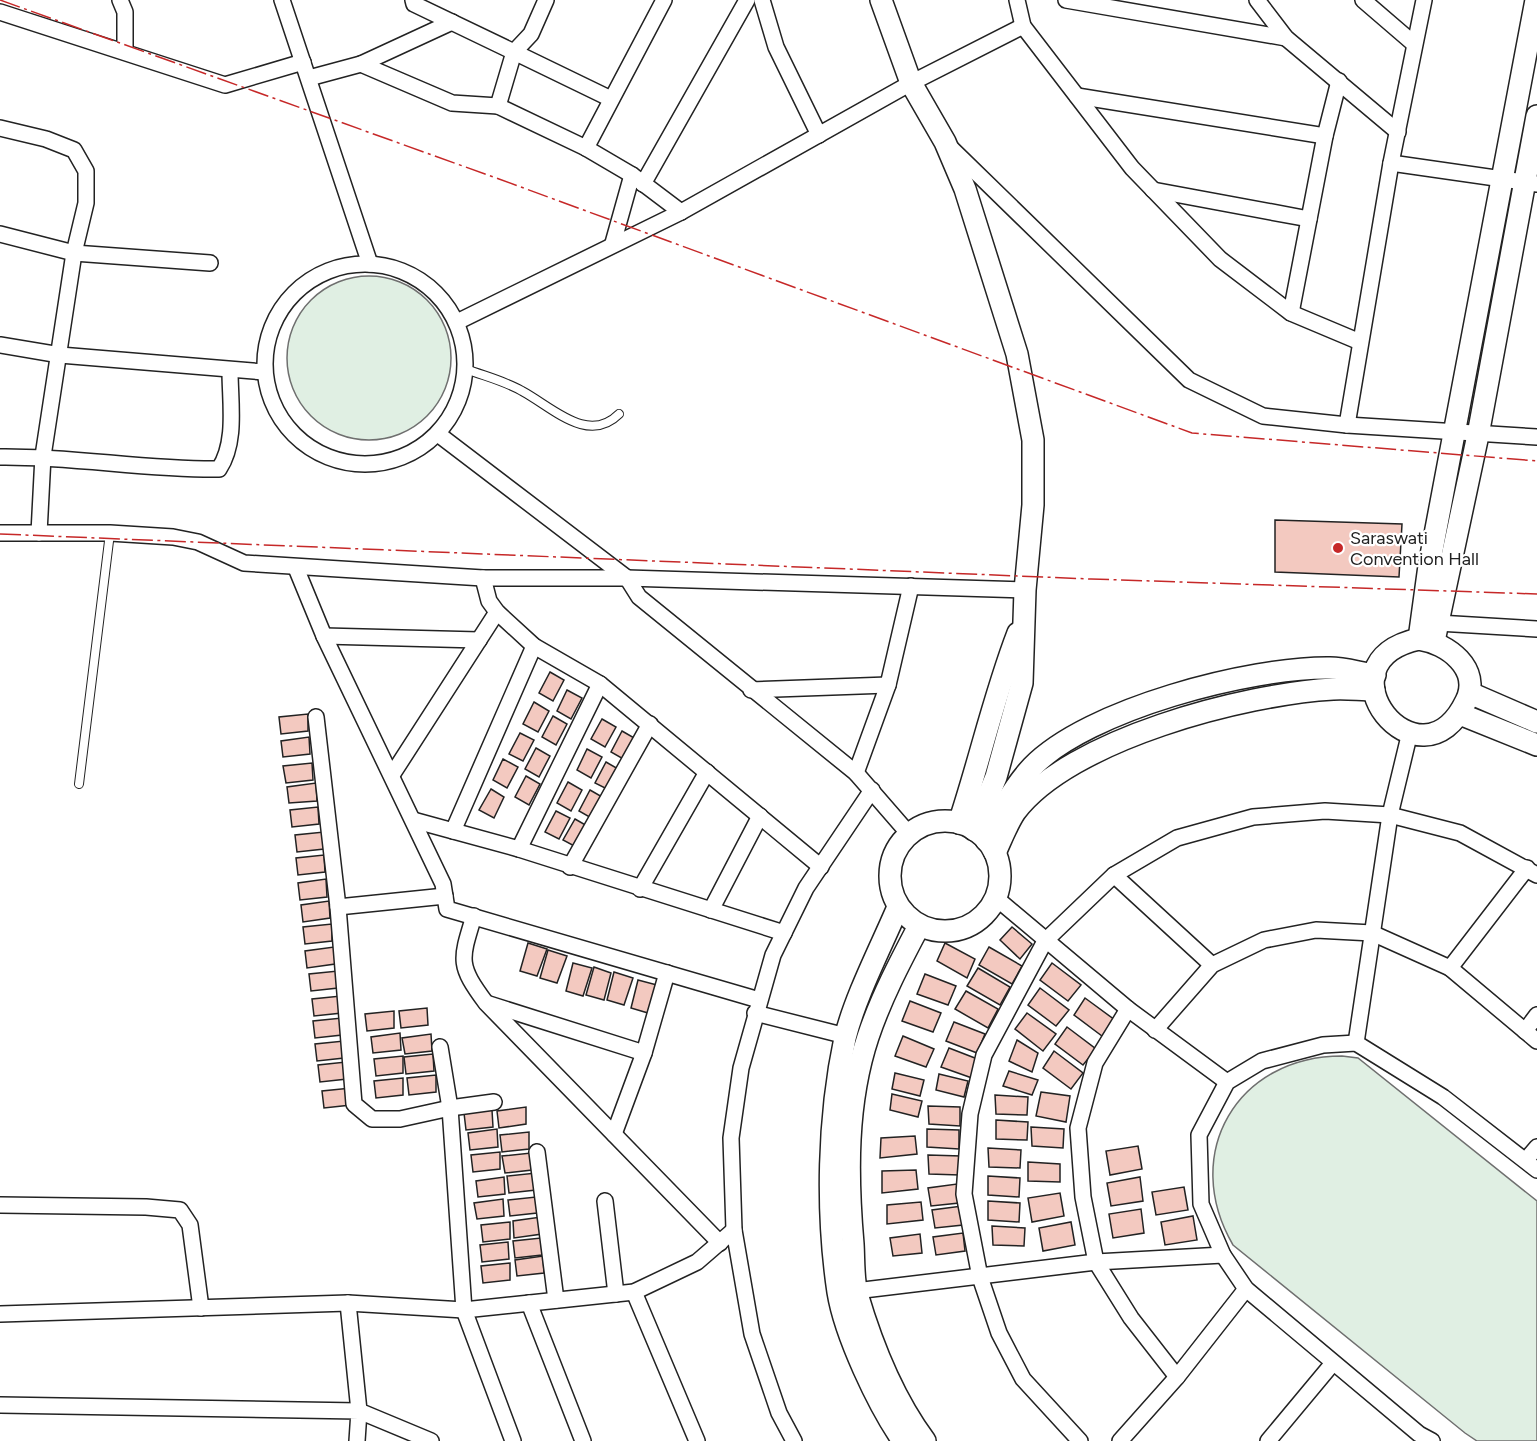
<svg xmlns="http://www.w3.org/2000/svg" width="1537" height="1441" font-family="Figtree,sans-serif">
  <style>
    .green { fill: #e0efe3; stroke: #6f6f6f; stroke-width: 1.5 }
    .building { fill: #f3c9c0; stroke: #222; stroke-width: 1.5 }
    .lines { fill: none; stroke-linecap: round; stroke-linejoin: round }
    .lane-casing { stroke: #222; stroke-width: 10 }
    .street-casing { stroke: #222; stroke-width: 18 }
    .secondary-casing { stroke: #222; stroke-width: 24 }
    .lane { stroke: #fff; stroke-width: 8 }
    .street { stroke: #fff; stroke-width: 15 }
    .secondary { stroke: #fff; stroke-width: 21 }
    .power { stroke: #c62828; stroke-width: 1.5; stroke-dasharray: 21 4.5 3 4.5; stroke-linecap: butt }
    .poi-dot { fill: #c62828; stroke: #fff; stroke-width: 2 }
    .labels { text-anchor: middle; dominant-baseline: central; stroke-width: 4.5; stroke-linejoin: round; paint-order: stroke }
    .poi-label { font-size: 18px; fill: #222; stroke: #fff; text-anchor: start }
  </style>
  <rect width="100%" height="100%" fill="#fff"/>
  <g class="green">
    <circle cx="369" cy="358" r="82"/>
    <path d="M1342 1056 1358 1058 1537 1201V1441H1477L1465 1433 1233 1245C1180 1154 1237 1056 1342 1056Z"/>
  </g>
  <g class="building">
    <path d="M1275 520 1402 524 1399 577 1275 572Z"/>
    <path d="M550 672 564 680 553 701 539 693Z"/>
    <path d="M567 690 582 698 571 719 557 711Z"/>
    <path d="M534 702 549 711 538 732 523 724Z"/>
    <path d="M308 714V731L281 734 279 717Z"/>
    <path d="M553 716 567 724 556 745 542 737Z"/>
    <path d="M602 719 616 727 605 747 591 739Z"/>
    <path d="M622 731 636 739 625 760 611 752Z"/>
    <path d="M520 733 534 740 523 761 509 754Z"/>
    <path d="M309 737 310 754 283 757 281 741Z"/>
    <path d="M536 748 550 756 539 777 525 769Z"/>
    <path d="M587 749 602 757 591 778 577 770Z"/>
    <path d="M503 759 518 767 507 788 493 780Z"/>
    <path d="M606 762 620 770 609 790 595 783Z"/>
    <path d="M312 763 313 780 286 783 283 766Z"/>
    <path d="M526 776 540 784 529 805 515 797Z"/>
    <path d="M568 782 582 790 571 811 557 803Z"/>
    <path d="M316 783 317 801 289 803 287 787Z"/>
    <path d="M491 789 504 797 494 818 479 810Z"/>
    <path d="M590 790 604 798 593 819 579 811Z"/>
    <path d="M318 807 319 824 292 827 290 810Z"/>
    <path d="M556 811 570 818 559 839 545 832Z"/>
    <path d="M575 819 589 827 578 848 563 840Z"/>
    <path d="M324 832V849L297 852 295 835Z"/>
    <path d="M324 855 325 872 298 875 296 858Z"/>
    <path d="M326 879 327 897 300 900 298 883Z"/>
    <path d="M329 901 330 918 303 922 301 905Z"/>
    <path d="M332 924V941L305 944 303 927Z"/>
    <path d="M1012 927 1032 944 1020 959 1000 940Z"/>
    <path d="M528 943 547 949 537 976 520 971Z"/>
    <path d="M945 943 975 959 967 978 937 961Z"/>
    <path d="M334 947 335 964 307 968 305 951Z"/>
    <path d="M989 947 1022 966 1012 984 979 965Z"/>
    <path d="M548 950 567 956 557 983 540 978Z"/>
    <path d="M573 963 592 968 583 996 566 991Z"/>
    <path d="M1052 963 1081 985 1068 1001 1040 980Z"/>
    <path d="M594 967 611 973 604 1000 586 995Z"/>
    <path d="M978 968 1010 987 1000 1005 967 986Z"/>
    <path d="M338 971V988L311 991 309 974Z"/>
    <path d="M614 972 633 978 624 1005 607 1000Z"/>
    <path d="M925 974 956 986 948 1005 917 994Z"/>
    <path d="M638 980 657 985 648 1013 631 1008Z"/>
    <path d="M1040 988 1069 1010 1056 1026 1028 1005Z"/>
    <path d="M966 991 998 1009 988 1028 955 1009Z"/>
    <path d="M341 996 342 1013 314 1016 312 999Z"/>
    <path d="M1085 998 1115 1020 1102 1036 1074 1015Z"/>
    <path d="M910 1001 941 1013 933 1032 902 1021Z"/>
    <path d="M427 1008 428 1025 401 1028 399 1011Z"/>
    <path d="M394 1011V1028L367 1031 365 1014Z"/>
    <path d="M1027 1013 1056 1034 1043 1051 1015 1029Z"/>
    <path d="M342 1018V1035L315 1038 313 1021Z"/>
    <path d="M954 1022 985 1034 977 1053 946 1041Z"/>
    <path d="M1067 1027 1096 1049 1083 1065 1055 1044Z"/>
    <path d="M400 1033 401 1050 373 1053 371 1037Z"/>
    <path d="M431 1034 432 1051 405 1054 402 1038Z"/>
    <path d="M903 1036 934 1049 926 1067 895 1056Z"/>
    <path d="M1017 1040 1038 1053 1032 1072 1009 1061Z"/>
    <path d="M344 1041V1058L317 1061 315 1044Z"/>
    <path d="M949 1048 980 1060 972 1078 941 1067Z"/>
    <path d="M1054 1051 1083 1073 1071 1089 1043 1068Z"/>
    <path d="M433 1054 434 1071 406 1074 404 1057Z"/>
    <path d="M403 1056V1073L376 1076 374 1059Z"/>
    <path d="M346 1062 347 1079 320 1082 318 1065Z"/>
    <path d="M1009 1071 1038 1080 1032 1095 1003 1086Z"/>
    <path d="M895 1073 924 1080 920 1096 892 1089Z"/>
    <path d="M939 1074 968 1081 964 1097 936 1090Z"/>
    <path d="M436 1075V1092L409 1095 407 1078Z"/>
    <path d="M403 1078V1095L376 1098 374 1081Z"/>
    <path d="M351 1088V1105L324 1108 322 1091Z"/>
    <path d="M1041 1092 1070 1096 1066 1122 1036 1116Z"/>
    <path d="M892 1094 922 1101 918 1117 890 1110Z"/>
    <path d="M995 1095 1028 1097 1027 1115 996 1114Z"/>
    <path d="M928 1106 960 1107V1126L929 1124Z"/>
    <path d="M526 1107V1124L499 1128 497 1111Z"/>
    <path d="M492 1110 493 1127 466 1130 464 1113Z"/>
    <path d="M996 1120 1028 1122 1027 1140 996 1139Z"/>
    <path d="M1031 1127 1064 1129 1063 1148 1032 1146Z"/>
    <path d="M497 1129 498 1147 470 1150 468 1133Z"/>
    <path d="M927 1129 959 1130V1149L927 1147Z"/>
    <path d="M529 1132V1149L502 1152 500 1135Z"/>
    <path d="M915 1136 917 1154 880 1158 881 1138Z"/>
    <path d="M1138 1146 1142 1169 1110 1175 1106 1151Z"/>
    <path d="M988 1148 1021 1150 1020 1168 989 1167Z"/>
    <path d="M500 1152V1169L473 1172 471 1155Z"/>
    <path d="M531 1153 532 1170 505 1173 502 1156Z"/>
    <path d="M928 1155 961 1156 960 1175 929 1174Z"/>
    <path d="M1028 1162 1060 1164V1182L1028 1181Z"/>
    <path d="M916 1170 918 1189 882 1193V1171Z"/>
    <path d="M536 1173V1190L509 1193 507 1176Z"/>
    <path d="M988 1176 1020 1178 1019 1197 988 1195Z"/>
    <path d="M504 1177 505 1194 478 1197 476 1181Z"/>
    <path d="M1140 1177 1143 1201 1111 1206 1107 1183Z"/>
    <path d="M957 1184 959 1203 931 1206 928 1188Z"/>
    <path d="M1184 1187 1188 1210 1156 1215 1152 1192Z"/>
    <path d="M1060 1193 1064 1216 1032 1222 1028 1198Z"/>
    <path d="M536 1197 537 1213 510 1216 508 1200Z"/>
    <path d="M503 1199 504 1216 477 1219 474 1203Z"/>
    <path d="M988 1201 1020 1203 1019 1222 988 1220Z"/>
    <path d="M921 1202 923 1220 887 1224V1205Z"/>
    <path d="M962 1206 963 1225 935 1228 932 1210Z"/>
    <path d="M1141 1209 1144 1233 1113 1238 1109 1214Z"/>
    <path d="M1193 1216 1197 1240 1165 1245 1161 1222Z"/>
    <path d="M541 1217 542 1234 514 1238 513 1221Z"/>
    <path d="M510 1222V1239L483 1242 481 1225Z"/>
    <path d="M1071 1222 1075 1245 1043 1251 1039 1228Z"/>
    <path d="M992 1226 1025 1228 1024 1246 993 1245Z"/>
    <path d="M963 1233 965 1251 936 1255 933 1237Z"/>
    <path d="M920 1234 922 1253 893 1256 890 1238Z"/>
    <path d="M541 1238 542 1255 515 1258 513 1241Z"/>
    <path d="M508 1242 509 1259 482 1262 480 1245Z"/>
    <path d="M543 1256 544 1273 517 1276 515 1260Z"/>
    <path d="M510 1263V1280L483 1283 481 1266Z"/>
  </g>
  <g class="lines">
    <g class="lane-casing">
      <g id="lane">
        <path d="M466 369C484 376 505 381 522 391 552 407 588 445 619 414"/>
        <path d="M79 784 110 533"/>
      </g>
    </g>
    <g class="street-casing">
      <g id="street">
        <path d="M120 0 125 12V52"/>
        <path d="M282 0 370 264"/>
        <path d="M413 0 414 4 514 52 498 106 586 148 632 175 681 212"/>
        <path d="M546 0 531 34 514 52 611 99"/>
        <path d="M762 0 776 47 819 135"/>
        <path d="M1017 0 1023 26 1132 168 1220 259 1291 313 1360 342"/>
        <path d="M1066 0 1286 38"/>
        <path d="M1257 0 1286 38 1398 132"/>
        <path d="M1363 0 1413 43"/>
        <path d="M0 12 225 85 303 62"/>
        <path d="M361 64 452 22"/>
        <path d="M309 78 361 64 452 103 498 106"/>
        <path d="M1077 96 1325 136"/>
        <path d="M0 128 46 139 74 150 86 171V203L74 253 43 456 39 533"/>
        <path d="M586 148 664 0"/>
        <path d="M952 149 1189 380 1263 416 1347 425 1537 437"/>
        <path d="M1391 163 1537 184"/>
        <path d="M643 184 747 0"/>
        <path d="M1153 190 1309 219"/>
        <path d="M0 234 74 253 210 263"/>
        <path d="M613 243 632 175"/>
        <circle cx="365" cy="364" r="100"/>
        <path d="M1291 313 1325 136 1339 81"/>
        <path d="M457 322 681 212 911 83 1023 26"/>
        <path d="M0 345 60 355 264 372"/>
        <path d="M1347 425 1391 163 1424 0"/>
        <path d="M438 434 627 578 639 597 856 773 909 834"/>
        <path d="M0 457C73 456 146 470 219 469 237 442 230 402 230 371"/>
        <path d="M0 533H110L173 537 198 542 244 563 483 578H627L1025 590"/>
        <path d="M296 568 324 636 443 884 447 909 759 1000"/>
        <path d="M483 578 489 601 497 612 534 646 600 684 821 867"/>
        <path d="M1438 623 1537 629"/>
        <path d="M324 636 479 640"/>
        <path d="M751 690 888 685"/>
        <path d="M316 717 338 907 354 1104 372 1119H400L450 1108 494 1102"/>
        <path d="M856 773 888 685 911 586"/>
        <path d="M392 775 497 612"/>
        <path d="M413 820 519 849 784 933"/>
        <path d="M453 831 534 646"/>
        <path d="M519 849 600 684"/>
        <path d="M570 867 650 724"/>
        <path d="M1114 875 1212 965"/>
        <path d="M640 889 707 772"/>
        <path d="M996 898 1128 1009 1227 1082"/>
        <path d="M338 907 445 896"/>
        <path d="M711 910 760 816"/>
        <path d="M474 916C460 961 458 965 486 1003L720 1243"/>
        <path d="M1450 968 1527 868"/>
        <path d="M489 1004 644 1053 667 973"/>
        <path d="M1128 1009 1095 1063 1078 1128 1083 1197 1096 1262 1131 1318 1177 1377"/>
        <path d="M755 1013 846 1036"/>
        <path d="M1155 1030 1212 965 1264 940 1316 930 1372 933 1450 968 1537 1041"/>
        <path d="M1525 1031 1537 1015"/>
        <path d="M1356 1043 1390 815 1410 732"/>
        <path d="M440 1047 450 1108 464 1310 513 1441"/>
        <path d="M614 1134 644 1053"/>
        <path d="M537 1152 556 1300"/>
        <path d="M1526 1160 1537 1147"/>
        <path d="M605 1201 616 1294"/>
        <path d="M0 1205 146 1207 180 1210 190 1225 201 1308"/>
        <path d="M634 1292 697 1441"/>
        <path d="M847 1292 1096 1262 1223 1255"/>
        <path d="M348 1303 359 1411 431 1441"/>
        <path d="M529 1303 583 1441"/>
        <path d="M0 1314 348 1303 464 1310 634 1292 697 1262 734 1230"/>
        <path d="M0 1405 359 1411 357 1441"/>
        <path d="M794 1441 779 1413 752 1334 734 1230 731 1138 741 1068 773 955 806 888 872 790"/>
        <path d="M1080 1441 1023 1379 999 1333 980 1277 964 1194 970 1114 984 1055 1045 941 1114 875 1177 838 1253 817 1325 811 1390 815 1460 833 1537 875"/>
        <path d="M1120 1441 1177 1377 1246 1289"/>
        <path d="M1268 1441 1333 1363"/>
        <path d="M1432 1441 1419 1434 1246 1289 1223 1255 1201 1204 1199 1135 1227 1082 1262 1061 1323 1045 1356 1043 1443 1097 1537 1170"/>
      </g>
    </g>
    <g class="secondary-casing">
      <g id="secondary">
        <path d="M881 0 911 83 945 142 965 189 1017 354 1033 440V505L1025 590 1022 683 996 777 974 830"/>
        <path d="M1419 639 1429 566 1536 0"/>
        <path d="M1419 639C1447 643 1482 669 1466 701 1420 797 1312 662 1419 639Z"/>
        <path d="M1434 641 1478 435 1537 116"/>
        <path d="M1470 693 1537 722"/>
        <path d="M1460 714 1537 745"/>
        <circle cx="945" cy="876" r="55"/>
        <path d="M959 823C980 760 994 695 1018 633"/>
        <path d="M986 840C999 814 1012 789 1032 767 1088 709 1251 667 1330 668 1345 668 1360 673 1375 675"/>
        <path d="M995 853C1001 840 1007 824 1015 812 1070 739 1245 694 1333 689 1346 688 1360 690 1374 690"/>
        <path d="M898 907C881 947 855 997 845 1038 828 1118 826 1211 838 1292 845 1335 878 1405 903 1441"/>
        <path d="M919 926C900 962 881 998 868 1037 846 1103 847 1175 853 1244 854 1260 853 1278 857 1294 872 1345 893 1398 925 1441"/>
      </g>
    </g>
    <use href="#lane" class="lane"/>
    <use href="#street" class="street"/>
    <use href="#secondary" class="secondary"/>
    <g class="power">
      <path d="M0 0 499 179 1192 433 1537 461"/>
      <path d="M0 534 1091 579 1537 594"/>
    </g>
  </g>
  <circle class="poi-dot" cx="1338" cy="548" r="6"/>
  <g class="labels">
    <g class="poi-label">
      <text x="1350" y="538">Saraswati<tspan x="1350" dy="21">Convention Hall</tspan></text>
    </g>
  </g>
</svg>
